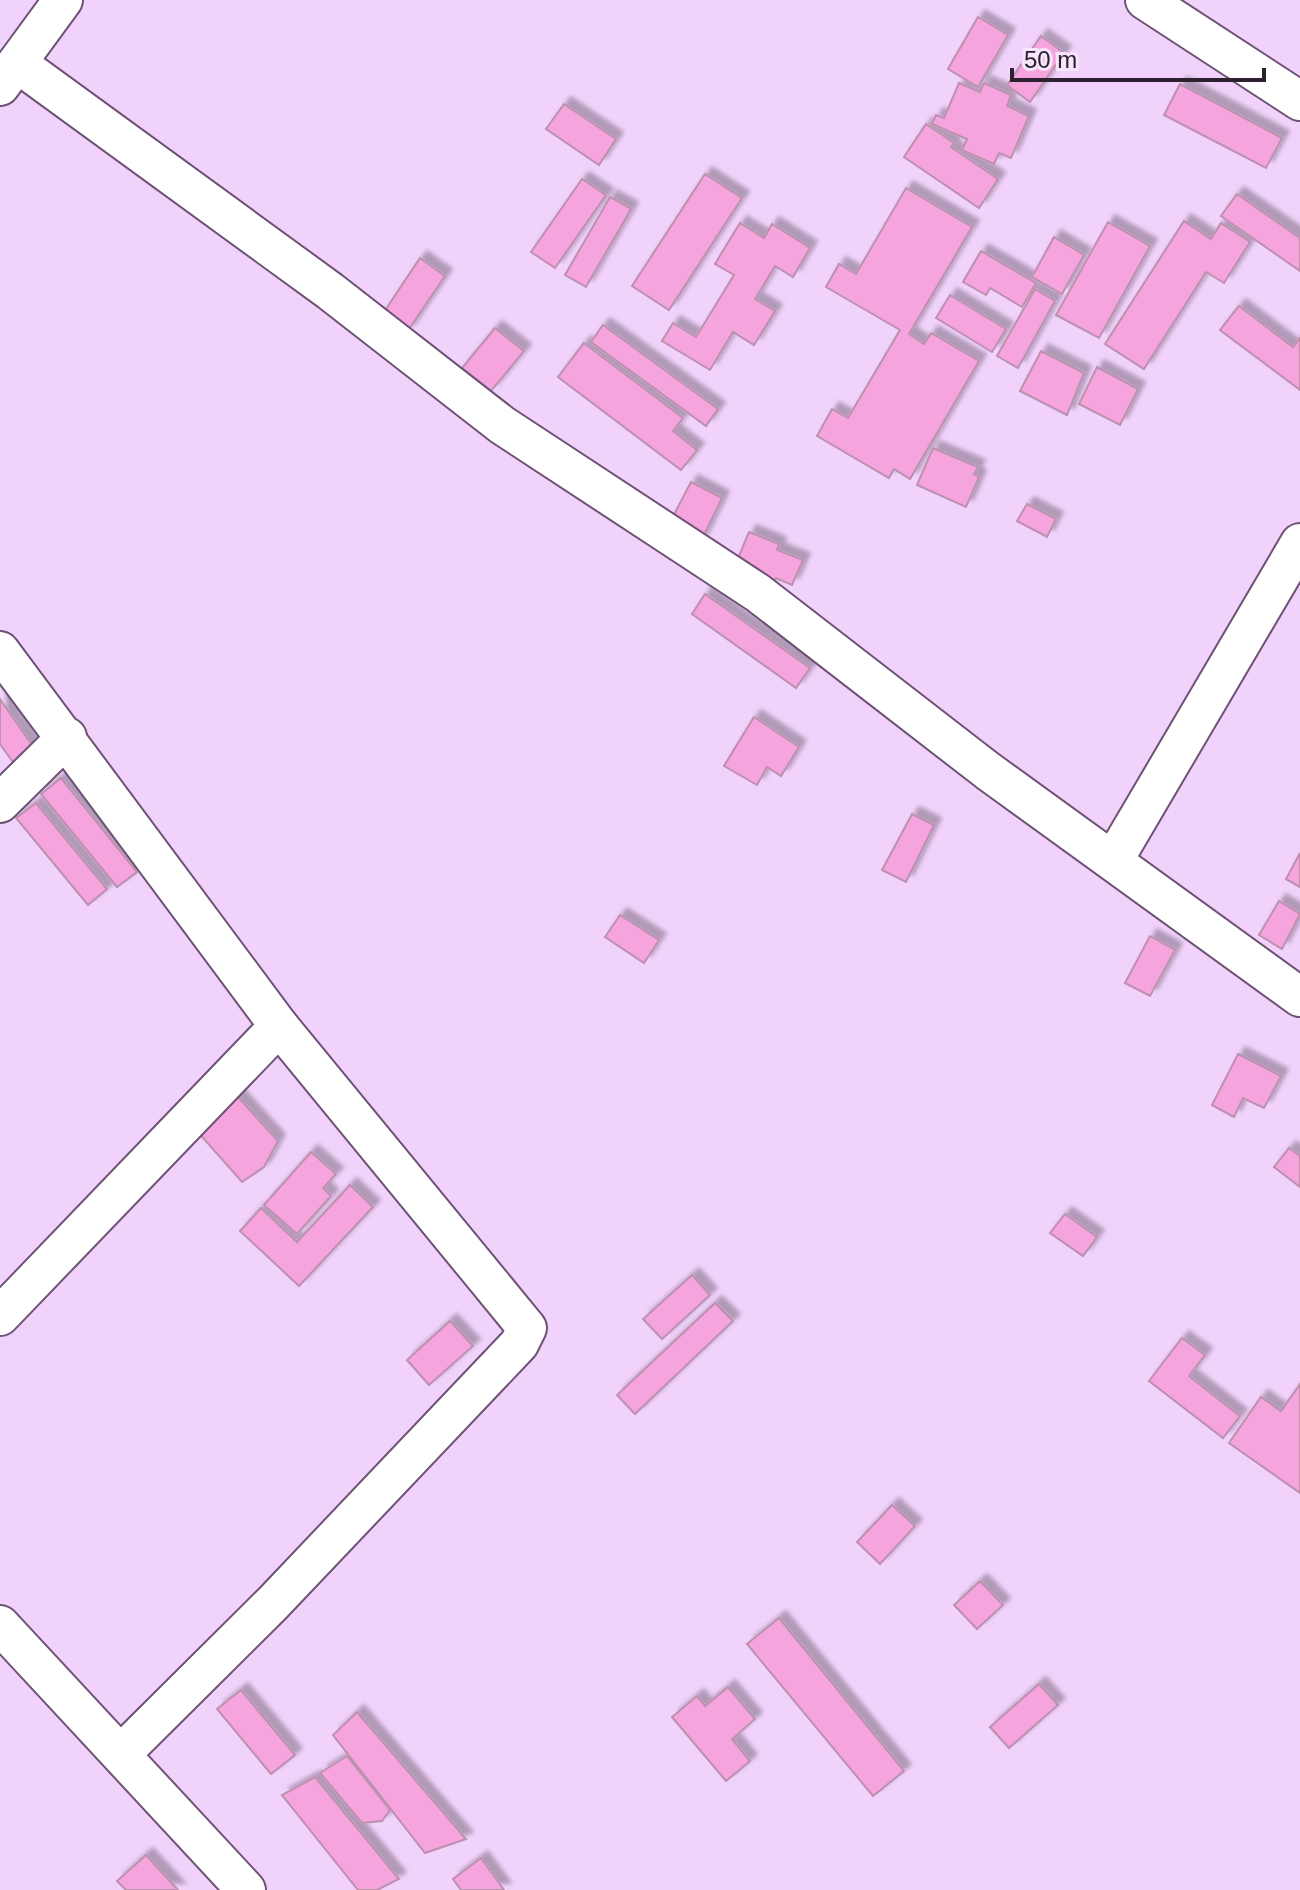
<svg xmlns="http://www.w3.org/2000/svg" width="1300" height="1890" font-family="Helvetica,sans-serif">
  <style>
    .building { fill: #f6a4de; stroke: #bc91ae; stroke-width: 2; filter: url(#shadow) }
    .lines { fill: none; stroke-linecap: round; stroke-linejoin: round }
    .minor-casing { stroke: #6d5275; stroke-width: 42 }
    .minor { stroke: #fff; stroke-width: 38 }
  </style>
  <defs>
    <filter id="shadow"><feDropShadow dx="7" dy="-7" stdDeviation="2" flood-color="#0004"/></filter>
  </defs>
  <rect width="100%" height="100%" fill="#f1d2fb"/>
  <g class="building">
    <path d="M978 17 1008 35 978 87 948 69Z"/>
    <path d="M1041 36 1064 53 1030 102 1007 85Z"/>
    <path d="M959 83 980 92 984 83 1011 95 1007 106 1029 116 1011 158 999 153 994 164 962 150 967 139 932 124 936 115 944 118Z"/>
    <path d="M1180 84 1282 138 1266 168 1164 115Z"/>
    <path d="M564 104 616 139 599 165 546 129Z"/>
    <path d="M926 124 954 143 951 147 998 179 979 208 904 157Z"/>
    <path d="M705 174 742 198 669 310 632 286Z"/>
    <path d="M582 179 606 195 555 268 531 252Z"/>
    <path d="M906 188 972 227 909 334 924 344 931 333 979 361 910 479 894 469 889 478 817 436 832 409 848 418 900 330 826 287 839 264 856 274Z"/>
    <path d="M1237 194 1300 238V271L1221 216Z"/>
    <path d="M610 197 631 209 586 287 565 275Z"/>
    <path d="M1184 221 1211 239 1221 223 1250 242 1224 283 1206 272 1144 369 1105 344Z"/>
    <path d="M1108 222 1150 246 1099 338 1056 315Z"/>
    <path d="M740 223 764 238 772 224 810 248 793 277 775 266 755 299 775 311 754 345 733 332 710 370 662 341 673 323 696 337 734 275 715 264Z"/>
    <path d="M1054 237 1084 255 1062 294 1032 277Z"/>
    <path d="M981 251 1036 283 1022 307 990 288 986 295 963 282Z"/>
    <path d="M420 258 445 276 407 332 382 315Z"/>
    <path d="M1035 289 1055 301 1018 368 997 356Z"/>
    <path d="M950 295 1006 329 992 352 936 318Z"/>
    <path d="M1239 306 1293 347 1300 338V390L1220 330Z"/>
    <path d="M603 325 718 409 706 426 591 342Z"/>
    <path d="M495 328 524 351 491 391 462 368Z"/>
    <path d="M584 343 683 418 673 431 697 450 681 470 558 377Z"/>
    <path d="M1041 351 1084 373 1067 415 1020 391Z"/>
    <path d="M1097 367 1138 389 1120 425 1079 404Z"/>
    <path d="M933 448 978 467 974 474 979 477 966 507 917 485Z"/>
    <path d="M691 482 722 498 701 541 669 524Z"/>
    <path d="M1027 504 1056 519 1047 537 1017 521Z"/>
    <path d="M749 532 779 544 777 550 803 560 792 585 776 578 773 586 733 570Z"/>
    <path d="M705 594 810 668 796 688 692 614Z"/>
    <path d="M0 699 41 758 20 772 0 744Z"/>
    <path d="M754 717 799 747 781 776 767 767 757 785 724 766Z"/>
    <path d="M61 778 137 872 117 887 41 794Z"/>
    <path d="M36 803 107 889 88 905 16 818Z"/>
    <path d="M912 814 934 825 906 882 882 870Z"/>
    <path d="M1300 853V887L1286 879Z"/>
    <path d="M1279 901 1300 914 1282 949 1259 935Z"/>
    <path d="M620 915 659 940 644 963 605 937Z"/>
    <path d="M1150 936 1175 950 1150 996 1125 983Z"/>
    <path d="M1238 1054 1281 1076 1264 1108 1243 1098 1234 1117 1212 1105Z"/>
    <path d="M227 1085 278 1141 264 1167 242 1182 189 1122Z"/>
    <path d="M1289 1148 1300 1156V1187L1274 1167Z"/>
    <path d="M311 1152 336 1174 323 1188 331 1196 297 1234 264 1205Z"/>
    <path d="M350 1185 373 1207 299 1286 240 1231 261 1208 297 1242Z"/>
    <path d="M1065 1214 1097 1237 1083 1256 1050 1233Z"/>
    <path d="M692 1275 710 1295 662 1339 643 1319Z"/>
    <path d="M715 1303 733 1321 635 1414 617 1395Z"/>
    <path d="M450 1321 473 1346 429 1385 407 1360Z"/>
    <path d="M1182 1338 1205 1355 1189 1376 1240 1416 1223 1438 1149 1381Z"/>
    <path d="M1300 1384V1493L1229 1443 1261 1397 1281 1411Z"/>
    <path d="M892 1505 915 1526 880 1564 857 1542Z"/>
    <path d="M980 1581 1003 1605 977 1629 954 1605Z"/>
    <path d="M779 1618 904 1771 873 1796 747 1644Z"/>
    <path d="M1039 1684 1058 1705 1009 1748 990 1727Z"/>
    <path d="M728 1687 755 1719 732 1739 750 1761 726 1781 672 1717 697 1696 705 1706Z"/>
    <path d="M241 1690 295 1755 271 1774 217 1709Z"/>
    <path d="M357 1712 466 1839 425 1853 333 1735Z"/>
    <path d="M347 1756 390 1810 382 1821 362 1823 320 1773Z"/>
    <path d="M315 1777 399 1879 377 1890H358L282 1795Z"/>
    <path d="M146 1855 178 1890H126L117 1881Z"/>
    <path d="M481 1858 504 1890H461L453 1879Z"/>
  </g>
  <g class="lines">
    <g class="minor-casing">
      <g id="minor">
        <path d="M1145 0 1300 101"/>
        <path d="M17 63 330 291 502 425 758 593 988 771 1300 997"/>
        <path d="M0 86 63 0"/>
        <path d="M0 651 279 1026 527 1328 519 1344 273 1603 121 1754"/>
        <path d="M0 803 67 737"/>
        <path d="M1113 861 1300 543"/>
        <path d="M0 1316 279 1026"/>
        <path d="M0 1625 246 1890"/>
      </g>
    </g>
    <use href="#minor" class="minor"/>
  </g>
  <path d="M1012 68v12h252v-12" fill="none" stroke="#2d2130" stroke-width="4"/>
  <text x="1024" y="68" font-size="24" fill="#2d2130" stroke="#f7e4fd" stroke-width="6" paint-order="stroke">50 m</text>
</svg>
